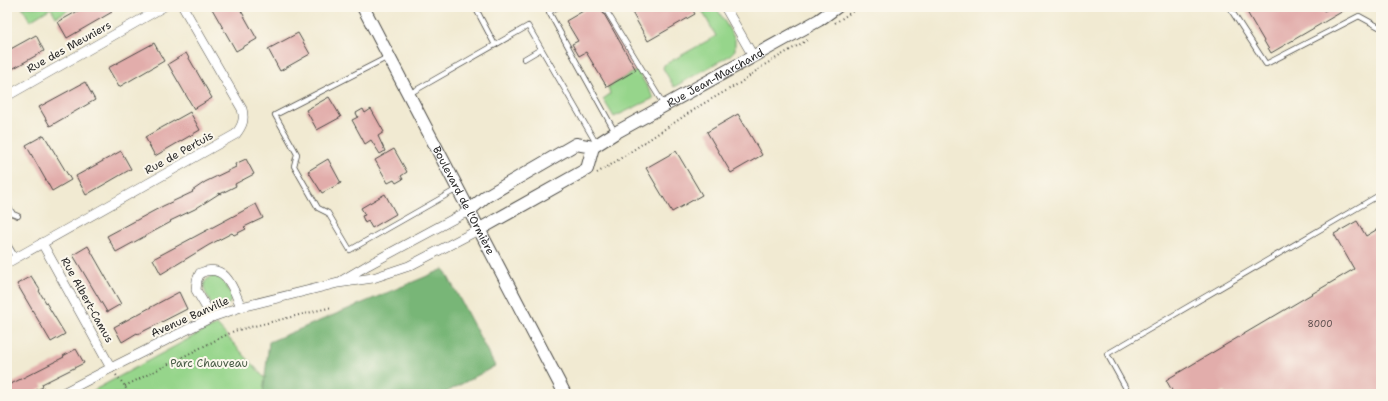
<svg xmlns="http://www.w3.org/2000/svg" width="1388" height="401" font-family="'Shantell Sans',sans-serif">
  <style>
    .green { fill: #96d58b; stroke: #60805b }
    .forest { fill: #78b677; stroke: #527051 }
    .building { fill: #e2adab }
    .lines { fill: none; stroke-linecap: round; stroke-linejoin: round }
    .lane-casing { stroke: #494844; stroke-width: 6 }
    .street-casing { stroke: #494844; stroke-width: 10 }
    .secondary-casing { stroke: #494844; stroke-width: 14 }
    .path { stroke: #494844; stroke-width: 2; stroke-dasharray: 1 3; stroke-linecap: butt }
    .lane { stroke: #fff; stroke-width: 4.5 }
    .street { stroke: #fff; stroke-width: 9 }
    .secondary { stroke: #fff; stroke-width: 12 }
    .labels { text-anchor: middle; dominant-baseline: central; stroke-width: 4; stroke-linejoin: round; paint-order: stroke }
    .number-label { font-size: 9px; fill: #594c4b }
    .street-label { font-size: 11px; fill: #2b2b2b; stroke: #fbf7ec }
    .park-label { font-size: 11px; fill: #4b5e48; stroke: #fbf7ec }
  </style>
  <rect width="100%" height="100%" fill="#fbf7ec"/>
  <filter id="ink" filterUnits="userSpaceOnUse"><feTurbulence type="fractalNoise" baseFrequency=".025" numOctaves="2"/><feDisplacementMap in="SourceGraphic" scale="8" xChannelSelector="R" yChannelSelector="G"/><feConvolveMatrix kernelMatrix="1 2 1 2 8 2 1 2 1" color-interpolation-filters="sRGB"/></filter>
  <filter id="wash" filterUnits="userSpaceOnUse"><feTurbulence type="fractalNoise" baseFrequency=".012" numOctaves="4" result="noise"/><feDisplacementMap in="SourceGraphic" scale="16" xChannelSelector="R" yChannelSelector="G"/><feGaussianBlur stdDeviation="0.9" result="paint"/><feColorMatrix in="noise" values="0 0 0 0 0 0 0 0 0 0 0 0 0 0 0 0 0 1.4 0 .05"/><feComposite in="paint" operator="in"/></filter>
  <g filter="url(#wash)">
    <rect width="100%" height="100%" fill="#f1ead2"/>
    <g class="green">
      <path d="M22 7H74L56 17 51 8 30 21Z"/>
      <path d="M700 7H716L735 39V50L729 56 674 87 663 68 664 65 716 36Z"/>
      <path d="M637 70 654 98 614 117 603 99 610 94 608 87Z"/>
      <path d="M212 276 219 277 222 279 232 296V299L229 304 219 308 214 307 212 305C207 295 197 283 212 276Z"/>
      <path d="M217 325 279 394H87L205 330Z"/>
    </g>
    <path class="forest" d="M444 269 495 366 443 394H263L269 342Z"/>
    <g id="blocks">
      <g class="building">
        <path d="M85 7H109L112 12 67 38 58 22Z"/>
        <path d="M211 7H239L257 39 236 51Z"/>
        <path d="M590 7H600L636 70 607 87 586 52 579 56 572 44 578 41 566 21Z"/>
        <path d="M629 7H691L695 14 648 41Z"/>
        <path d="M1244 7H1322L1324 11 1332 7H1350L1271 53Z"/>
        <path d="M298 33 310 54 280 71 268 49Z"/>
        <path d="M36 35 44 51 7 72V51Z"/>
        <path d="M154 43 164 61 119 87 108 68Z"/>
        <path d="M186 53 212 98 194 109 168 64Z"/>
        <path d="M85 82 95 100 50 126 39 107Z"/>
        <path d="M329 97 341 117 317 130 306 110Z"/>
        <path d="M363 109 365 113 371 109 384 132 378 136 385 151 380 154 371 140 365 144 352 120 358 117 356 113Z"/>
        <path d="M190 112 200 130 155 156 145 137Z"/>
        <path d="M738 114 762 155 731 173 707 132Z"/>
        <path d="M44 135 71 180 52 191 26 145Z"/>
        <path d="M394 149 407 172 401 176 403 179 396 183 394 180 388 183 375 160Z"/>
        <path d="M121 151 131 169 86 195 76 176Z"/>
        <path d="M676 151 702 195 672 212 646 168Z"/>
        <path d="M246 159 254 174 235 184 236 186 220 194V193L195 209 170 221 171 222 116 252 107 236 163 206 193 192 192 191 205 182 236 167 235 164Z"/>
        <path d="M328 159 341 183 322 193 308 171Z"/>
        <path d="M385 194 396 214 372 228 368 221 365 223 362 216 365 215 361 208Z"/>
        <path d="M256 204 263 218 244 227 246 229 234 235 232 233 209 245 161 274 153 259Z"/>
        <path d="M1357 221 1366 236 1381 227V394H1226L1224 391 1218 394H1174L1166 380 1354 269 1334 234Z"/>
        <path d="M88 246 121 304 107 312 73 255Z"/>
        <path d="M31 276 40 290 39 291 65 334 51 342 17 284Z"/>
        <path d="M179 292 187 309 150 328 138 334 137 333 122 342 114 327Z"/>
        <path d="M76 349 84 363 42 384 43 387 29 394H7V386L64 357 63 356Z"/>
      </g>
    </g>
  </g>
  <g filter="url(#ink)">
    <use href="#blocks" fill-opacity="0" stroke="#494844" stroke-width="1"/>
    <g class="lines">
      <g class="lane-casing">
        <g id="lane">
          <path d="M475 7 495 45"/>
          <path d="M558 7 549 12 615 132"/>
          <path d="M604 7 664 105"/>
          <path d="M1229 7 1266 64 1359 16 1379 27 1381 25"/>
          <path d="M388 57 275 115 297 154 294 166 318 208 328 213 350 250 457 189"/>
          <path d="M524 59 541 49"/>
          <path d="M409 94 528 26 596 143"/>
          <path d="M7 205 13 214 18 216"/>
          <path d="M7 243 16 258"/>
          <path d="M1129 394 1107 354 1381 194"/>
        </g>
      </g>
      <g class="street-casing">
        <g id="street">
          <path d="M725 7 753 56"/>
          <path d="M7 96 163 7"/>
          <path d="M42 243 111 368"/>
          <path d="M7 263 236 134C242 126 245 120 242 109L183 7"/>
          <path d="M341 281 368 265 470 210"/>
          <path d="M212 317 196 290 197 280 200 273C226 262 233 288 241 307"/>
          <path d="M61 394 111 368 212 317 241 307 338 283 373 278 409 266 480 229"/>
        </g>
      </g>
      <g class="secondary-casing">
        <g id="secondary">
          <path id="s1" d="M363 7 565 394"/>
          <path id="s2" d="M470 210 485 197 576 144 593 147 615 133 819 20 837 7"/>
          <path d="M480 229 587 169 593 147"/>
        </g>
      </g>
      <g class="path">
        <path d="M835 23 859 7"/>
        <path d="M597 173 609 166 701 105 740 83 764 65 809 39"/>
        <path d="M116 375 125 386 128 394"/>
        <path d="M125 386 234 331 332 307"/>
      </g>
      <use href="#lane" class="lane"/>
      <use href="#street" class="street"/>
      <use href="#secondary" class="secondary"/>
    </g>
  </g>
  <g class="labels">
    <g class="number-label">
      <text x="1320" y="324">8000</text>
    </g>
    <g class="street-label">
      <text transform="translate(69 47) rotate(-29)">Rue des Meuniers</text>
      <text stroke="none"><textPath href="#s2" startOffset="283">Rue Jean-Marchand</textPath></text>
      <text transform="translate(179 153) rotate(-29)">Rue de Pertuis</text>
      <text stroke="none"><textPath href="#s1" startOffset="218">Boulevard de l'Ormière</textPath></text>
      <text transform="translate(87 300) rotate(61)">Rue Albert-Camus</text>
      <text transform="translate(190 317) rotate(-24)">Avenue Banville</text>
    </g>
    <g class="park-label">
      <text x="209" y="363">Parc Chauveau</text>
    </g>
  </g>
  <rect width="1388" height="401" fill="none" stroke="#fbf7ec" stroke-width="24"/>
</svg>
